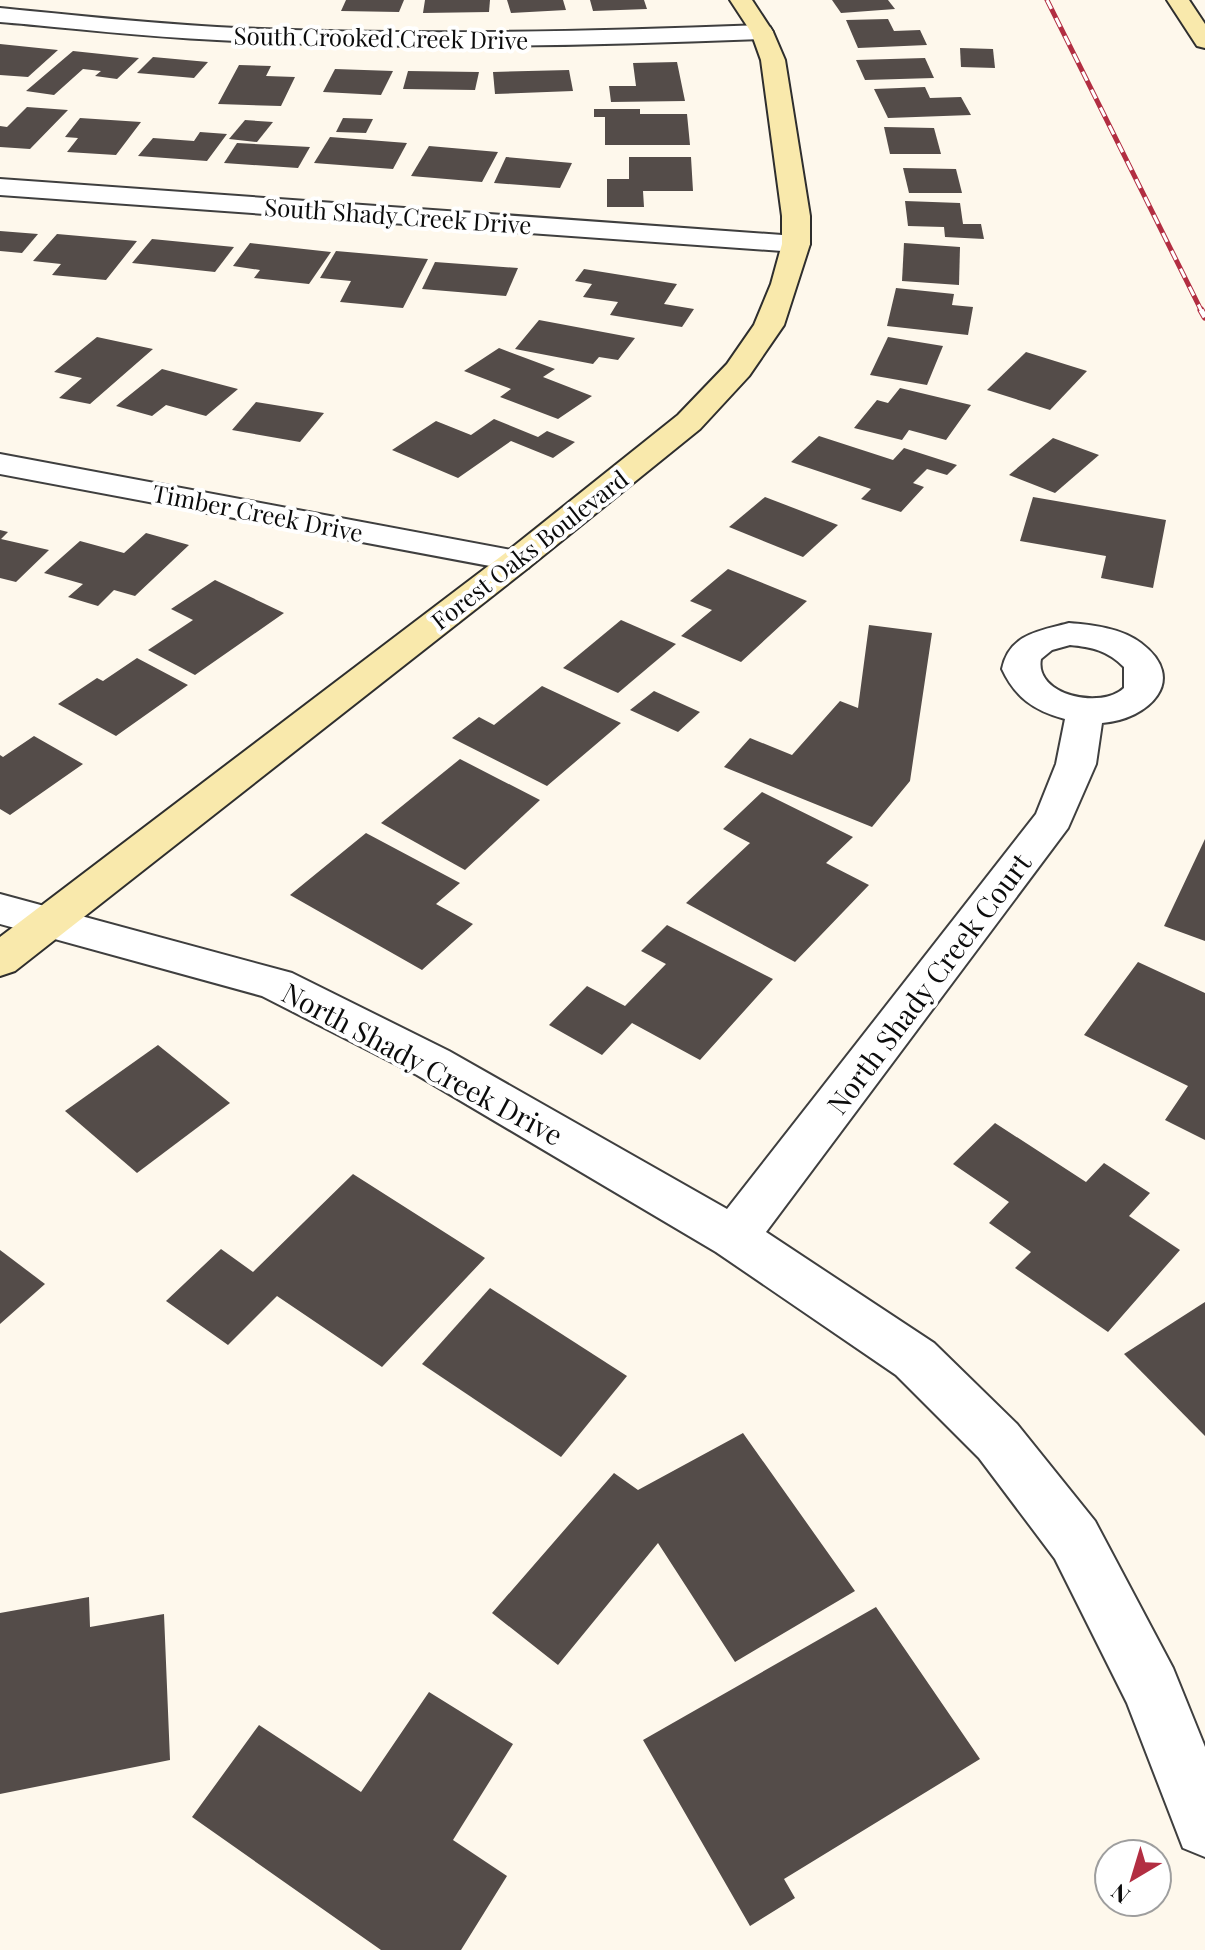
<svg xmlns="http://www.w3.org/2000/svg" width="1205" height="1950" font-family="'Playfair Display',serif">
  <style>
    .building { fill: #544c49 }
    .lines { fill: none; stroke-linecap: round; stroke-linejoin: round }
    .street-casing { stroke: #3f3f3f; stroke-width: 4 }
    .secondary-casing { stroke: #2e2e2e; stroke-width: 4 }
    .street { fill: #fff; fill-rule: evenodd }
    .secondary { fill: #f9e9ac; fill-rule: evenodd }
    .rail-far1-casing { stroke: #b22e42; stroke-width: 5 }
    .rail-casing { stroke: #b22e42; stroke-width: 7 }
    .rail-far1 { stroke: #fff; stroke-width: 3; stroke-dasharray: 10; stroke-linecap: butt }
    .rail { stroke: #fff; stroke-width: 5; stroke-dasharray: 14; stroke-linecap: butt }
    .labels { text-anchor: middle; dominant-baseline: central; stroke-width: 8; stroke-linejoin: round; paint-order: stroke }
    .far-street-label { font-size: 24px; fill: #0c0c0c; stroke: #fff }
    .street-label { font-size: 28px; fill: #0c0c0c; stroke: #fff }
  </style>
  <rect width="100%" height="100%" fill="#fef8ec"/>
  <g class="building">
    <path d="M346 0H404L399 12 341 11Z"/>
    <path d="M425 0H490L489 12 423 13Z"/>
    <path d="M507 0H563L566 10 511 13Z"/>
    <path d="M590 0H644L647 9 593 11Z"/>
    <path d="M832 0H888L895 9 841 13Z"/>
    <path d="M888 19 894 31 920 30 927 45 858 48 846 20Z"/>
    <path d="M0 44 58 50 28 77 0 75Z"/>
    <path d="M960 48 993 49 995 68 961 67Z"/>
    <path d="M73 51 139 58 117 79 95 76 101 71 83 69 54 95 26 91Z"/>
    <path d="M153 57 208 62 194 78 137 73Z"/>
    <path d="M925 58 934 78 865 80 856 60Z"/>
    <path d="M677 62 685 101 611 102 609 86H636L633 63Z"/>
    <path d="M239 65 271 66 266 76 295 77 281 106 218 104Z"/>
    <path d="M335 69 393 71 381 95 323 92Z"/>
    <path d="M569 70 573 91 495 94 493 72Z"/>
    <path d="M408 71 479 72 475 90 403 89Z"/>
    <path d="M925 87 930 98 961 97 971 115 888 118 874 89Z"/>
    <path d="M27 107 68 110 30 149 0 147V126L7 127Z"/>
    <path d="M594 109H640V114H687L690 145H605V117H594Z"/>
    <path d="M80 118 141 122 116 155 67 152 78 138 65 137Z"/>
    <path d="M343 118 373 119 366 133 336 132Z"/>
    <path d="M245 120 273 122 257 142 229 139Z"/>
    <path d="M884 127 934 128 941 154H890Z"/>
    <path d="M200 132 227 134 207 161 138 156 153 138 194 141Z"/>
    <path d="M330 137 407 143 393 169 314 163Z"/>
    <path d="M237 143 310 147 298 168 224 163Z"/>
    <path d="M429 146 498 152 482 182 411 176Z"/>
    <path d="M506 157 572 163 560 188 494 183Z"/>
    <path d="M629 157H691L693 191H643L644 207H607V179H629Z"/>
    <path d="M903 168 956 169 962 193H909Z"/>
    <path d="M905 201 960 203 963 224H981L984 239 945 237 944 227 908 226Z"/>
    <path d="M0 231 38 234 22 253 0 251Z"/>
    <path d="M57 234 137 241 106 280 52 275 61 264 33 261Z"/>
    <path d="M152 239 234 247 215 272 132 263Z"/>
    <path d="M250 243 331 252 309 284 254 278 260 270 233 266Z"/>
    <path d="M904 243 960 247 959 285 902 281Z"/>
    <path d="M336 251 428 259 403 308 340 302 351 281 320 278Z"/>
    <path d="M435 262 518 268 506 296 422 289Z"/>
    <path d="M584 269 677 284 664 304 694 309 682 327 610 315 618 302 583 297 592 284 575 281Z"/>
    <path d="M896 288 954 294 952 305 973 307 968 335 887 326Z"/>
    <path d="M539 320 635 338 618 360 599 357 593 364 515 349Z"/>
    <path d="M97 337 153 349 90 404 59 398 82 378 54 372Z"/>
    <path d="M888 337 943 346 927 385 870 375Z"/>
    <path d="M499 348 555 369 543 377 592 396 558 419 500 397 511 389 464 371Z"/>
    <path d="M1026 352 1087 371 1050 410 987 390Z"/>
    <path d="M162 369 238 389 206 416 166 405 152 416 116 406Z"/>
    <path d="M900 388 971 405 946 440 909 430 902 440 854 428 877 400 888 403Z"/>
    <path d="M256 402 324 413 300 442 232 430Z"/>
    <path d="M494 419 538 437 547 431 575 442 553 458 511 441 458 478 392 450 436 421 471 435Z"/>
    <path d="M819 436 893 460 904 448 957 465 947 475 927 469 913 483 924 487 901 512 861 499 871 489 791 462Z"/>
    <path d="M1053 438 1099 455 1055 493 1009 475Z"/>
    <path d="M765 497 838 525 803 557 729 527Z"/>
    <path d="M1033 497 1166 520 1153 588 1101 578 1106 556 1020 541Z"/>
    <path d="M0 530 8 532 1 539 49 550 16 582 0 578Z"/>
    <path d="M146 533 189 545 135 596 114 590 98 606 68 597 83 584 44 573 80 541 124 553Z"/>
    <path d="M728 569 807 601 741 662 681 636 712 610 690 601Z"/>
    <path d="M215 580 284 613 195 675 148 650 193 620 171 609Z"/>
    <path d="M621 620 676 644 618 693 563 668Z"/>
    <path d="M869 625 932 633 910 781 872 827 724 767 750 738 792 755 840 701 858 708Z"/>
    <path d="M137 658 188 685 116 736 58 704 97 678 103 681Z"/>
    <path d="M542 686 621 723 547 786 452 738 479 717 494 725Z"/>
    <path d="M654 691 700 712 678 732 630 710Z"/>
    <path d="M34 736 83 764 10 815 0 809V755L3 757Z"/>
    <path d="M460 759 540 800 465 870 381 823Z"/>
    <path d="M762 792 853 837 826 863 869 885 795 962 686 903 750 843 723 829Z"/>
    <path d="M366 833 460 883 436 904 473 924 422 970 290 895Z"/>
    <path d="M1205 839V941L1164 926Z"/>
    <path d="M667 925 773 979 700 1060 632 1023 602 1055 549 1025 587 986 625 1006 666 964 641 951Z"/>
    <path d="M1138 962 1205 993V1140L1165 1120 1188 1086 1084 1035Z"/>
    <path d="M158 1045 230 1103 137 1173 65 1111Z"/>
    <path d="M995 1123 1086 1182 1104 1163 1150 1193 1129 1216 1180 1250 1108 1332 1015 1268 1031 1252 989 1223 1009 1202 953 1164Z"/>
    <path d="M353 1174 485 1258 382 1367 277 1296 228 1345 166 1301 221 1249 253 1272Z"/>
    <path d="M0 1250 45 1284 0 1324Z"/>
    <path d="M490 1288 627 1376 561 1457 422 1364Z"/>
    <path d="M1205 1302V1436L1124 1354Z"/>
    <path d="M743 1433 855 1591 735 1662 658 1543 558 1665 492 1613 614 1473 638 1490Z"/>
    <path d="M89 1597 90 1627 164 1614 170 1760 0 1794V1613Z"/>
    <path d="M876 1607 980 1759 784 1879 795 1898 750 1926 643 1740Z"/>
    <path d="M429 1692 513 1744 453 1840 507 1876 461 1950H381L192 1817 259 1725 361 1792Z"/>
  </g>
  <g class="lines">
    <g class="street-casing">
      <g id="street">
        <path d="M0 8C72 15 145 23 217 27 399 36 581 32 762 25L770 27 773 32 770 37 762 39C581 46 399 50 217 40 145 37 72 28 0 22Z"/>
        <path d="M0 179 796 236 806 238 810 244 806 250 796 252 0 195Z"/>
        <path d="M0 454 516 551 528 554 533 561 528 568 516 571 0 474Z"/>
        <path d="M1069 623C1093 625 1121 628 1141 643 1190 680 1148 720 1102 723L1096 764 1068 828 766 1232 934 1343 1017 1424 1095 1521 1173 1668 1205 1747V1857L1183 1848 1127 1703 1055 1559 979 1458 896 1375 716 1252 417 1075 262 996 0 924V894L292 973 449 1051 727 1209 1036 814 1056 764 1065 719C1034 711 1015 697 1002 669 1009 634 1039 631 1069 623ZM1070 645C1092 647 1108 651 1124 667V688C1101 710 1034 695 1041 659L1052 650Z"/>
      </g>
    </g>
    <g class="secondary-casing">
      <g id="secondary">
        <path d="M730 0H752L773 32 785 60 810 216V244L784 325 749 376 700 429 528 568 15 971 0 976V937L504 554 678 415 727 364 754 325 771 284 782 244V216L761 60 751 32Z"/>
        <path d="M1167 0H1189L1205 24V48L1197 46Z"/>
      </g>
    </g>
    <use href="#street" class="street"/>
    <use href="#secondary" class="secondary"/>
    <g class="rail-far1-casing">
      <path id="rail-far1" d="M1047 0 1202 312"/>
    </g>
    <g class="rail-casing">
      <path id="rail" d="M1201 310 1205 317"/>
    </g>
    <use href="#rail-far1" class="rail-far1"/>
    <use href="#rail" class="rail"/>
  </g>
  <g class="labels">
    <g class="far-street-label">
      <text transform="translate(381 37) rotate(1)">South Crooked Creek Drive</text>
      <text transform="translate(398 215) rotate(4)">South Shady Creek Drive</text>
      <text transform="translate(258 512) rotate(11)">Timber Creek Drive</text>
      <text transform="translate(529 549) rotate(-38)">Forest Oaks Boulevard</text>
    </g>
    <g class="street-label">
      <text transform="translate(928 983) rotate(-53)">North Shady Creek Court</text>
      <text transform="translate(423 1063) rotate(28)">North Shady Creek Drive</text>
    </g>
  </g>
  <g transform="translate(1133 1878) rotate(218)"><circle r="38" fill="#ffffff" stroke="#9e9e9e" stroke-width="2"/>
  <path d="M0-6L14 30L0 20L-14 30Z" fill="#b22e42"/>
  <text y="-12" font-size="22" font-weight="bold" text-anchor="middle" fill="#0c0c0c">N</text>
  </g>
</svg>
